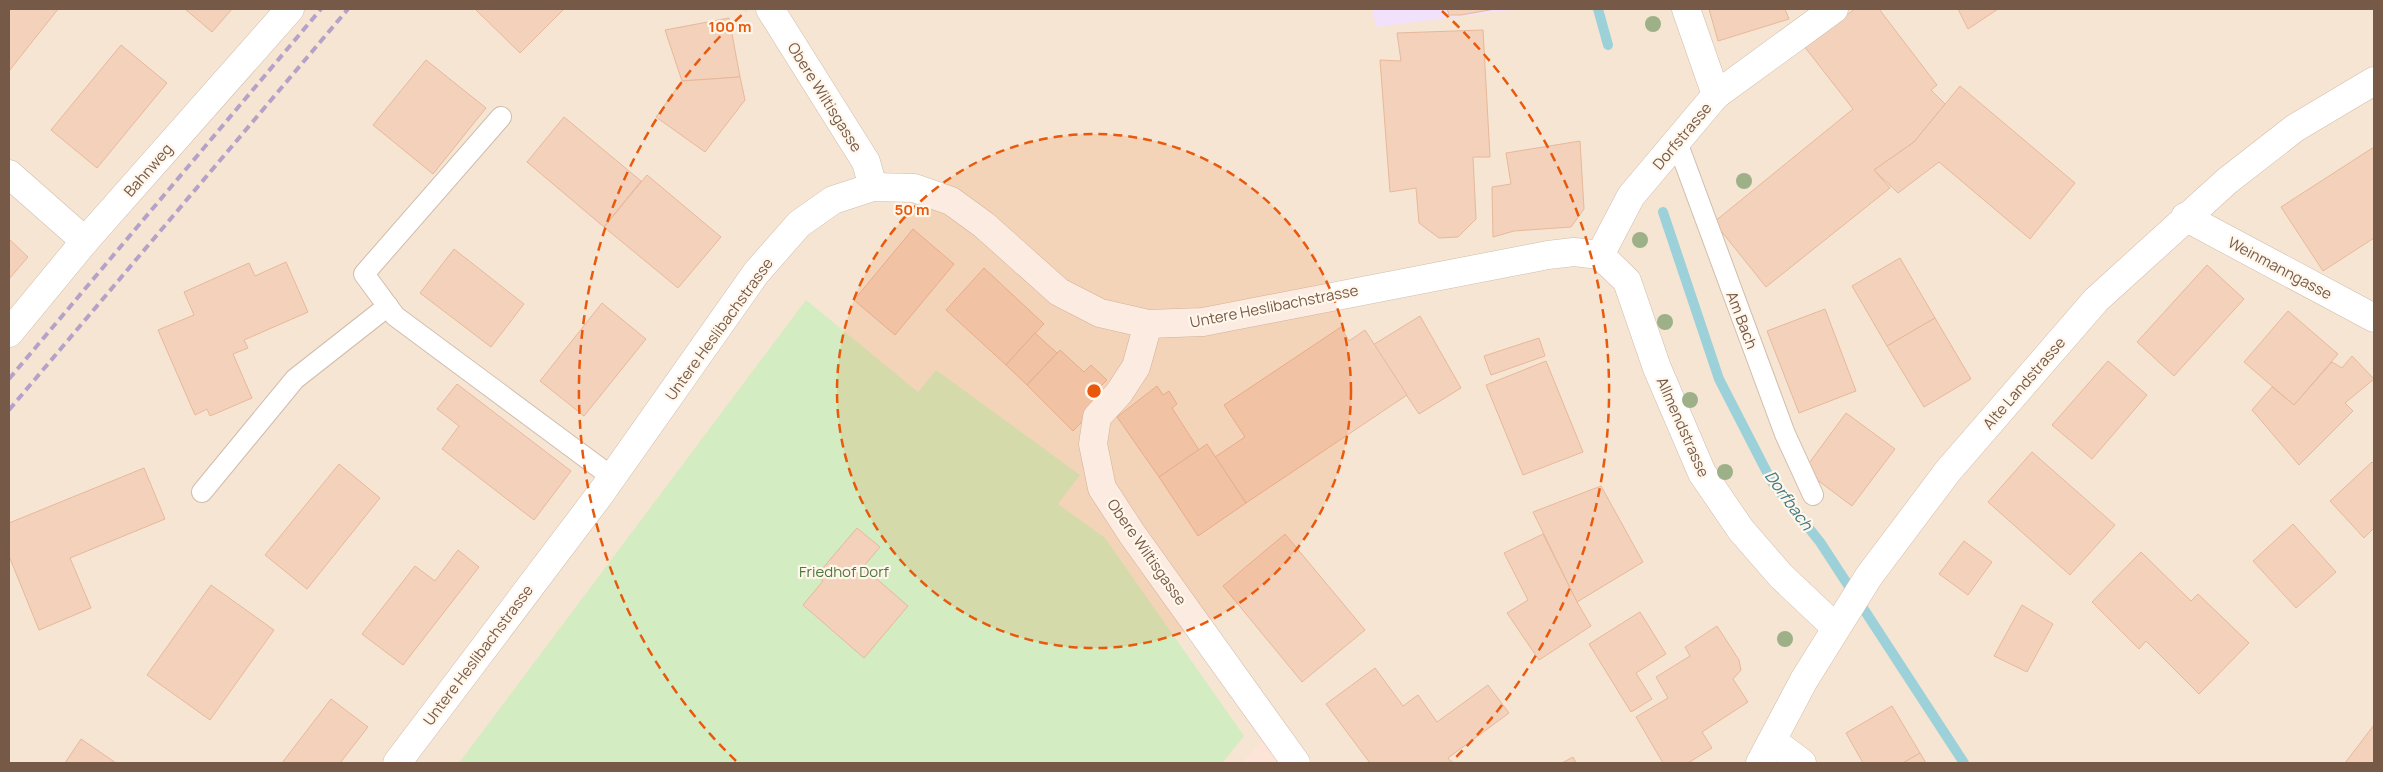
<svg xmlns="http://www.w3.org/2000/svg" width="2383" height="772" font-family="Manrope,sans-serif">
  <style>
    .residential { fill: #f5e5d2 }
    .commercial { fill: #fee3d7 }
    .education { fill: #f1e1fa }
    .green { fill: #d3ecc1 }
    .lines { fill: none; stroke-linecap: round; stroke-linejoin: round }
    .stream { stroke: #9dd1da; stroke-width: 10 }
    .building { fill: #f4d1ba; stroke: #e8b89a }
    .lane-casing { stroke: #d1bdac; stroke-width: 22 }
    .street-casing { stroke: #d1bdac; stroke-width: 29 }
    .secondary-casing { stroke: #d5bdaa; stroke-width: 29 }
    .lane { stroke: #fff; stroke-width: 20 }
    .street { stroke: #fff; stroke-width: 28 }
    .secondary { stroke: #fff; stroke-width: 28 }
    .rail { stroke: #b6a2c8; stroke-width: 4; stroke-dasharray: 8 5; stroke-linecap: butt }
    .tree { fill: #9db088 }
    .ring { fill: none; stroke: #e8590c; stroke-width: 2.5; stroke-dasharray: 9 6 }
    .labels { text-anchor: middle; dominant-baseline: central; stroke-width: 4.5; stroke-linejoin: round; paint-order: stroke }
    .street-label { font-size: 15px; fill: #775948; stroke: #fff7eb }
    .park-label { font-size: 15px; fill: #4e783c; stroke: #fff7eb }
    .water-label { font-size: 16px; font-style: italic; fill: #3e7985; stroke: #fff7eb }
    .centre { fill: #e8590c; stroke: #fff7eb; stroke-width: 2.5 }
    .ring-label { font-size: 15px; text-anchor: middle; font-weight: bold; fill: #e8590c; stroke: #fff7eb; stroke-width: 4.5; stroke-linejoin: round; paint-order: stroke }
  </style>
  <rect width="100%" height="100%" fill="#fdf4e4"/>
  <rect class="residential" x="9" y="9" width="2365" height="754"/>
  <path class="commercial" d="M1265 737 1284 763H1242Z"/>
  <path class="education" d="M1372 9H1519L1376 27Z"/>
  <path class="green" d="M806 300 918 392 936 370 1080 475 1058 504 1105 538 1244 736 1222 763H459Z"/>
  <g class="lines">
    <g class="stream">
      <path d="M1598 9 1608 45"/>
      <path d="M1663 212 1719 379 1772 482 1820 542 1964 763"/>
    </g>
  </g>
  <g class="building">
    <path d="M9 9H58L9 71Z"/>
    <path d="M185 9H232L212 32Z"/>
    <path d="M475 9H564L520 53Z"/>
    <path d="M1447 9H1495L1461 15H1449Z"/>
    <path d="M1709 9H1785L1789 19 1718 41Z"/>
    <path d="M1855 9H1879L1937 85 1931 90 1945 104 1914 142 1874 170 1890 188 1766 287 1714 222 1853 109 1804 46Z"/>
    <path d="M1958 9H1998L1968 29Z"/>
    <path d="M729 18 740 77 682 81 665 30Z"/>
    <path d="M1483 30 1490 157H1473L1476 219 1458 237 1439 238 1419 223 1416 188 1390 192 1380 60 1401 61 1397 33Z"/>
    <path d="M121 45 167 83 97 168 51 130Z"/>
    <path d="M426 60 486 108 433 174 373 125Z"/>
    <path d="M740 77 745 100 705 152 656 117 682 81Z"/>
    <path d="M1960 86 2075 183 2030 239 1939 162 1898 193 1874 170 1914 142Z"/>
    <path d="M564 117 641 181 604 227 527 162Z"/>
    <path d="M1580 141 1584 209 1571 227 1514 231 1493 237 1492 187 1511 184 1506 153Z"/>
    <path d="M2374 147V238L2323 271 2281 207Z"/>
    <path d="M647 175 721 237 678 288 604 227Z"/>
    <path d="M913 229 954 264 895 335 854 300Z"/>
    <path d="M9 239 28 257 9 279Z"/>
    <path d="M454 249 524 304 491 347 420 293Z"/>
    <path d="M1900 258 1935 318 1887 346 1852 286Z"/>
    <path d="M286 262 308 312 244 340 248 348 233 354 252 398 210 416 207 409 195 415 158 330 194 315 184 292 249 263 255 276Z"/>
    <path d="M2207 265 2244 299 2174 376 2137 342Z"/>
    <path d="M984 268 1044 324 1006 365 946 310Z"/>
    <path d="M602 303 646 339 584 416 540 381Z"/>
    <path d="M1825 309 1856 391 1799 413 1767 331Z"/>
    <path d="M2288 311 2338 354 2294 405 2244 362Z"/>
    <path d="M1420 316 1461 388 1419 414 1373 345Z"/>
    <path d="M1935 318 1971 379 1924 407 1887 346Z"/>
    <path d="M1341 327 1349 341 1365 330 1407 395 1246 503 1215 457 1245 437 1224 405Z"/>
    <path d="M1035 333 1057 353 1027 385 1006 365Z"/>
    <path d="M1539 338 1545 356 1491 375 1484 356Z"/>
    <path d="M1060 350 1084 372 1091 365 1107 380 1098 389 1106 397 1073 431 1027 385Z"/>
    <path d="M2352 356 2374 379 2345 403 2353 411 2299 465 2252 410 2272 387 2294 405 2332 362 2342 368Z"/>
    <path d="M1546 361 1583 452 1523 475 1486 385Z"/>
    <path d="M2108 361 2147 395 2092 459 2052 425Z"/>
    <path d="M457 384 571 471 534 520 442 449 459 426 437 409Z"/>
    <path d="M1157 386 1163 395 1169 391 1177 404 1172 408 1199 450 1159 477 1117 417Z"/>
    <path d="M1846 413 1895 449 1852 506 1804 470Z"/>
    <path d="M1207 444 1246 503 1198 536 1159 477Z"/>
    <path d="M2032 452 2115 525 2070 575 1988 502Z"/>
    <path d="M2372 462 2374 464V528L2364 538 2330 501Z"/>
    <path d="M339 464 380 498 307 589 265 555Z"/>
    <path d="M144 468 165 519 70 558 91 608 39 630 9 556V523Z"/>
    <path d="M1601 486 1643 562 1577 602 1533 512Z"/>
    <path d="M2293 524 2336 572 2296 608 2253 561Z"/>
    <path d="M857 528 880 547 863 567 908 606 864 658 803 605 823 581 816 576Z"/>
    <path d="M1285 534 1365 630 1302 682 1223 586Z"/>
    <path d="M1543 534 1577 602 1591 626 1539 660 1507 613 1528 600 1504 553Z"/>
    <path d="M1964 541 1992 562 1968 595 1939 574Z"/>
    <path d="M458 550 479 567 403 665 362 634 415 566 435 581Z"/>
    <path d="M2141 552 2191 601 2198 594 2249 643 2199 694 2146 641 2139 649 2092 602Z"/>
    <path d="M211 585 274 630 210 720 147 675Z"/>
    <path d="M2022 605 2053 624 2027 672 1994 656Z"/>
    <path d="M1640 612 1666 654 1636 673 1652 699 1631 712 1589 644Z"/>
    <path d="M1717 626 1739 660 1741 670 1733 679 1748 702 1702 732 1712 748 1688 763H1663L1636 717 1668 698 1656 677 1690 656 1685 647Z"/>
    <path d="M1375 668 1403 706 1418 695 1437 722 1488 685 1509 713 1448 758 1452 763H1370L1326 704Z"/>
    <path d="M331 699 368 727 340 763H282Z"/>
    <path d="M1892 706 1920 753 1903 763H1863L1846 733Z"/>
    <path d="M2374 725V763H2345Z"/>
    <path d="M81 739 116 763H65Z"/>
    <path d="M1920 753 1926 763H1903Z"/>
    <path d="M1573 757 1576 763H1562Z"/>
  </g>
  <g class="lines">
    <g class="lane-casing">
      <g id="lane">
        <path d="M501 117 364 274 395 316 612 477"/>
        <path d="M1677 142 1785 434 1813 495"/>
        <path d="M202 492 295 379 388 306"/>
      </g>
    </g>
    <g class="street-casing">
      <g id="street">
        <path d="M770 9 866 162 873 187"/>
        <path d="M1686 9 1716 95"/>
        <path d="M9 174 85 241"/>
        <path d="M2185 217 2374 318"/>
        <path d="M1600 255 1627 281 1657 368 1702 473 1741 530 1781 576 1835 627"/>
        <path d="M1600 255 1631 196 1716 95 1834 9"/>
        <path d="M1148 324 1136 367 1119 393 1097 417 1093 444 1102 488 1132 534 1296 763"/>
        <path d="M9 333 85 241 290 9"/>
        <path d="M1773 741 1802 763"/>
        <path d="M397 763 601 493 756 273 799 224 833 200 873 187 914 188 951 201 984 225 1059 292 1100 313 1148 324 1203 322 1548 255 1574 252 1600 255"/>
      </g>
    </g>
    <g class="secondary-casing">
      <path id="secondary" d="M1760 763 1804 680 1869 576 1948 471 2096 300 2227 181 2295 128 2374 81"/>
    </g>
    <use href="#lane" class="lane"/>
    <use href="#street" class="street"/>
    <use href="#secondary" class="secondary"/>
    <g class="rail">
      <path d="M9 379 321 9"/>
      <path d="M9 410 348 9"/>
    </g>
  </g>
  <g class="tree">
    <circle cx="1653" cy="24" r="8"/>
    <circle cx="1744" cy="181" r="8"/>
    <circle cx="1640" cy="240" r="8"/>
    <circle cx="1665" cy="322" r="8"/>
    <circle cx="1690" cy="400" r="8"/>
    <circle cx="1725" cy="472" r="8"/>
    <circle cx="1785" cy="639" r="8"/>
  </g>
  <circle cx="1094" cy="391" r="257" fill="#e8590c" fill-opacity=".12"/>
  <g class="ring">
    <circle cx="1094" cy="391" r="257"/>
    <path d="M736 761A515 515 0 0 1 746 11M1442 11A515 515 0 0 1 1452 761"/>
  </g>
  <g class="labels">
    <g class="street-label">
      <text transform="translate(825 97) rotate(58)">Obere Wiltisgasse</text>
      <text transform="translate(1682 136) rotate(-50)">Dorfstrasse</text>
      <text transform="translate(148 170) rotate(-49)">Bahnweg</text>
      <text transform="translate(2280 268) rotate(28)">Weinmanngasse</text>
      <text transform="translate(1274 306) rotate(-11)">Untere Heslibachstrasse</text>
      <text transform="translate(1742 320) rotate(69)">Am Bach</text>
      <text transform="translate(719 329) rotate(-54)">Untere Heslibachstrasse</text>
      <text transform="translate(2024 383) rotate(-49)">Alte Landstrasse</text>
      <text transform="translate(1683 427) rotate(66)">Allmendstrasse</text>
      <text transform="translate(1147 552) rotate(55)">Obere Wiltisgasse</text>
      <text transform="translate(478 655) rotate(-53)">Untere Heslibachstrasse</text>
    </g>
    <g class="park-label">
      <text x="844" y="571">Friedhof Dorf</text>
    </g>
    <g class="water-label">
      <text transform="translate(1789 500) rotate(54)">Dorfbach</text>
    </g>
  </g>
  <circle cx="1094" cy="391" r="8" class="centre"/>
  <g class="ring-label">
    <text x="730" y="32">100 m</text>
    <text x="912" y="215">50 m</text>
  </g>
  <rect width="2383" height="772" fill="none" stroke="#775948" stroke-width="20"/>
</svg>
